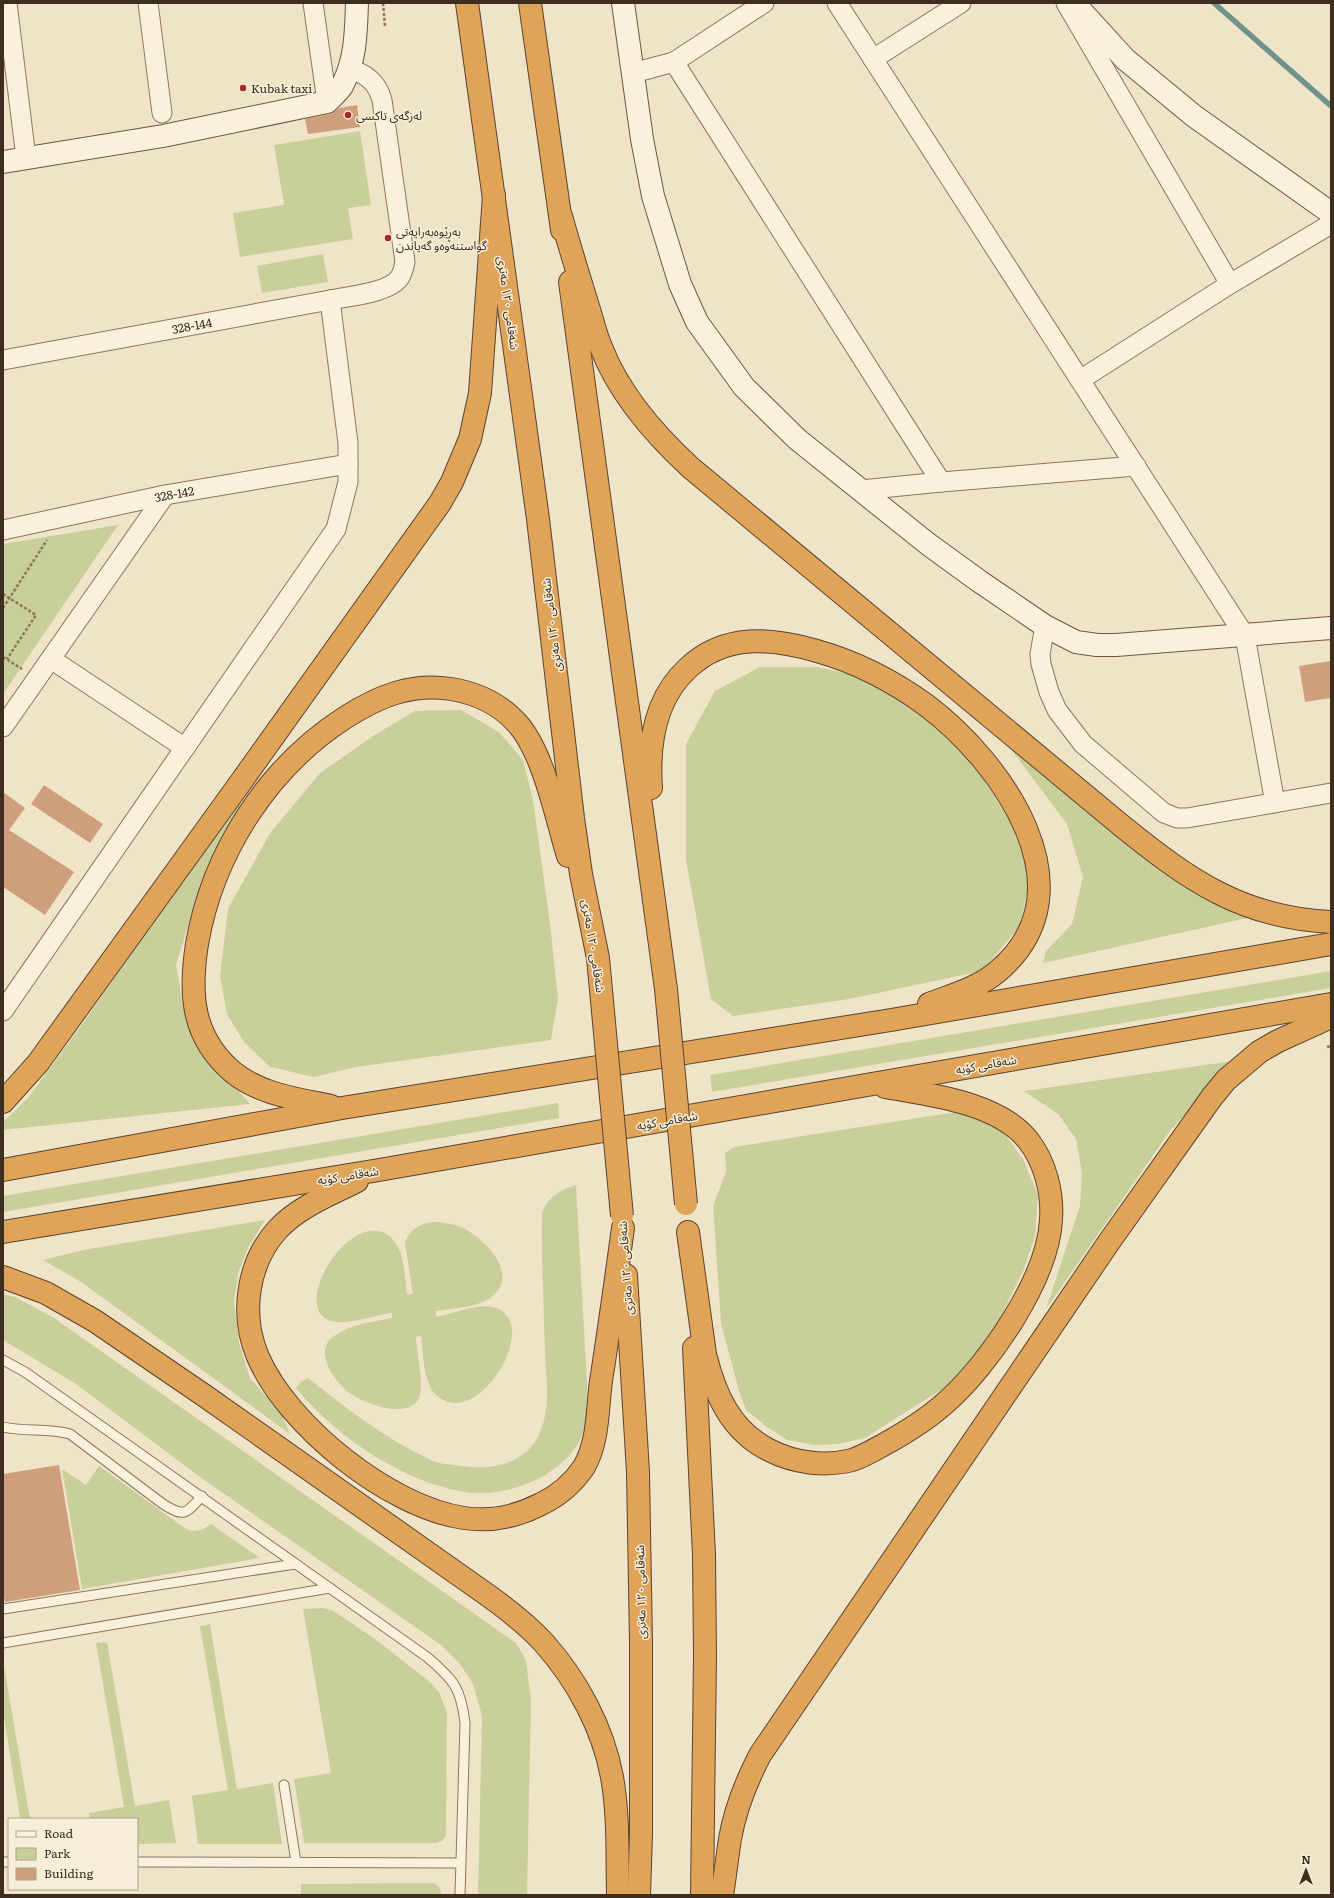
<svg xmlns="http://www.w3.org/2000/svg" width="1334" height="1898" font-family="Literata,'Noto Sans Arabic',serif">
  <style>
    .green { fill: #c9cf9b }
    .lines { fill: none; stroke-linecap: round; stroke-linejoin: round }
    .stream { stroke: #6f938a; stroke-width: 5.5 }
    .building { fill: #cf9f7d }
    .lane-casing { stroke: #8d765c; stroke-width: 11 }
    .street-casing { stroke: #8d765c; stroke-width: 21 }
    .secondary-casing { stroke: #6f573f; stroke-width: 24 }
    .highway-casing { stroke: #5b4430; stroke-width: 24 }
    .path { stroke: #8d765c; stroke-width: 2.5; stroke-dasharray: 3 2; stroke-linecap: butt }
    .lane { stroke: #faf1dc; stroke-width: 9 }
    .street { stroke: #faf1dc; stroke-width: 19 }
    .secondary { stroke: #faf1dc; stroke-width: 22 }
    .highway { stroke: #e0a458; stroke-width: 22 }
    .highway-bridge-casing { stroke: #5b4430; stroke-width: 24; stroke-linecap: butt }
    .highway-bridge { stroke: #e0a458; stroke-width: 22 }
    .poi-dot { fill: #9e2a2b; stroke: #f7eed8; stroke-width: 1.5 }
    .labels { text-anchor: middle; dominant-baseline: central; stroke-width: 3; stroke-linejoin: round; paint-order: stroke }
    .poi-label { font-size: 12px; fill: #3d2e20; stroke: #f7eed8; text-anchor: start }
    .street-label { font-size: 12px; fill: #3d2e20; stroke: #f7eed8 }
  </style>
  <rect width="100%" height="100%" fill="#f0e4c8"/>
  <g class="green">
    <path d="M360 131 371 205 348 208 353 239 240 257 233 213 284 205 274 145Z"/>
    <path d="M323 254 328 282 262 293 257 266Z"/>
    <path d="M118 525 3 694V544Z"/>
    <path d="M760 667H815L862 676 910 705 959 741 1027 835 1030 879 1020 926 982 971 849 999 733 1016 711 999 686 860V744L715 691Z"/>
    <path d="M461 710 499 732 523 760 533 800 550 923 558 999 551 1040 356 1067 314 1077 270 1067 244 1042 227 1014 220 976 228 909 270 833 320 773 376 734 415 711Z"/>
    <path d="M1005 741 1252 917 1043 963 1046 951 1072 924 1083 877 1067 824Z"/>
    <path d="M237 801 246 807 222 839 199 891 176 965 182 1000 194 1032 223 1073 250 1104 3 1130V1122L28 1098 86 1019Z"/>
    <path d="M1331 971V988L712 1092 710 1075Z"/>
    <path d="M1233 1061 1170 1131 1046 1309 1080 1206 1082 1173 1076 1139 1058 1114 1024 1091Z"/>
    <path d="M558 1103 559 1118 3 1212V1196Z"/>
    <path d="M956 1112 999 1126 1023 1159 1038 1195 1035 1236 1024 1269 989 1341 944 1388 865 1438 838 1444 814 1445 787 1440 767 1427 746 1410 739 1391 721 1323 713 1206 726 1172 725 1153 734 1147Z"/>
    <path d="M576 1185 587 1383C587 1398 587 1414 584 1429 579 1451 557 1469 538 1479 520 1488 493 1495 473 1493 408 1486 337 1438 296 1388L301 1382 308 1378C347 1409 386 1439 431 1460 438 1464 447 1464 455 1465 497 1473 537 1462 545 1415 549 1395 546 1375 545 1355 544 1308 541 1260 542 1213 549 1196 560 1190 576 1185Z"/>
    <path d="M265 1220 249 1246 238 1273 234 1302 239 1343 250 1378 281 1413 290 1434 81 1282 43 1260 83 1250Z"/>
    <path d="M432 1222C444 1222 454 1224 465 1229 485 1240 518 1272 494 1295 480 1308 454 1308 436 1311V1317C452 1314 481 1302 496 1308 542 1324 479 1427 440 1398 435 1395 431 1390 429 1384 423 1370 423 1352 421 1336L416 1337C416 1352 426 1387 418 1400 405 1419 366 1404 351 1394 335 1383 312 1351 334 1336 351 1324 372 1322 392 1318V1313C375 1315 344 1327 328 1320 287 1300 367 1187 399 1249 405 1262 405 1280 407 1294H413L405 1243C409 1230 419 1224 432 1222Z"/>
    <path d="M3 1294 15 1297 54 1318 516 1643 526 1660 531 1702 527 1895H478L482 1716 473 1684 460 1664 441 1645 200 1477 76 1384 3 1340Z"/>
    <path d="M99 1466 186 1529C196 1533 203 1530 211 1524L260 1558 82 1589 62 1469 86 1485Z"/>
    <path d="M323 1608 332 1610 375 1639 430 1682 439 1692 447 1712 446 1835 443 1840 437 1843H304L294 1779 331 1773 303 1609Z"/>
    <path d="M210 1624 237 1789 273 1783 282 1844H198L192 1796 228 1790 200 1626Z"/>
    <path d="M107 1642 135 1806 169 1800 176 1843 137 1844V1819H90L89 1813 124 1807 96 1643Z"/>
    <path d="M3 1660 30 1819H16L20 1818 3 1710Z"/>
    <path d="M434 1883 439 1887 442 1895H301V1884Z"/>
  </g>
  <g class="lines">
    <path class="stream" d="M1214 3 1331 106"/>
  </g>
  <g class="building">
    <path d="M357 105 360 127 308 134 305 119 330 114 339 108Z"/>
    <path d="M1331 661V698L1305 702 1299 666Z"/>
    <path d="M44 785 103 824 90 843 31 804Z"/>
    <path d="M3 792 25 808 9 830 74 872 45 915 3 887Z"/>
    <path d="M59 1465 80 1590 5 1602 3 1593V1474Z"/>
  </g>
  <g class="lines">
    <g class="lane-casing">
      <g id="lane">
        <path d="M3 1360 25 1372 427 1657C454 1680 461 1688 465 1723L460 1895"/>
        <path d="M3 1427C25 1432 48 1428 70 1434L163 1504C184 1517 185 1515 202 1496"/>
        <path d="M3 1609 295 1564"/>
        <path d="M3 1643 330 1588"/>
        <path d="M284 1785 296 1862"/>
        <path d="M3 1862H9"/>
        <path d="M137 1862 460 1863"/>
      </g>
    </g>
    <g class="street-casing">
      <g id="street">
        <path d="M7 3 26 158"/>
        <path d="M148 3 162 113"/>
        <path d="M313 3 327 102"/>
        <path d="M837 3 1245 636 1275 803"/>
        <path d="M1066 3 1230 284"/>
        <path d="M873 59 961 3"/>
        <path d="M674 62 941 482 861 490"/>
        <path d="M633 73 674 62 764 3"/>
        <path id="s1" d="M3 360 330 300C349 296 390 293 400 277 403 272 404 267 405 262L382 100C377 82 366 73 348 69"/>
        <path d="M1080 380 1230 284 1331 224"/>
        <path d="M941 482 1136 466"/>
        <path id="s2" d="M3 530 165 495 348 464"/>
        <path d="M1045 626 1040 654 1041 664 1049 692 1057 710 1083 744 1164 813 1177 818H1187L1331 793"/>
        <path d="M51 659 185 748"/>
        <path d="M3 727 165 495"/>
        <path d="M3 1011 336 529 348 482V443L330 300"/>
      </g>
    </g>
    <g class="secondary-casing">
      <g id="secondary">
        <path d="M623 3 642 139 653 196 680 284 697 322 744 387 797 439 928 544 979 581 1045 626 1076 642 1097 645H1116L1331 628"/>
        <path d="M1074 3 1125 59 1194 116 1331 213"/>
        <path d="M3 162 163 136 327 102C332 97 338 92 342 86 356 60 356 31 357 3"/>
      </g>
    </g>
    <g class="highway-casing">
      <g id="highway">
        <path d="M467 3 538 519 573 818 581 874 598 958 601 990"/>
        <path d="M530 3 562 230"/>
        <path d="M561 216C569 245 578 274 587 303 592 318 595 333 601 347 619 394 654 434 691 468L1122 826C1189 880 1242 918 1331 922"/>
        <path d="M570 282 666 989"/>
        <path d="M651 788C648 745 654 699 688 668 725 633 772 638 817 651 856 662 893 681 926 705 1002 762 1094 891 997 972 978 988 952 995 929 1004"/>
        <path d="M3 1102 38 1063 238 786 440 503 452 482 470 439 480 393 494 195"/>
        <path d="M331 1106C298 1099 262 1095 234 1073 192 1038 189 995 197 944 213 852 268 767 346 717 379 696 411 683 451 689 475 693 498 703 515 721 543 749 556 817 568 856"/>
        <path d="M3 1170 342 1108 891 1020 1331 944"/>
        <path d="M357 1181C330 1195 300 1206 278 1229 247 1263 240 1315 258 1357 288 1426 389 1507 464 1518 491 1522 518 1516 541 1504 558 1496 573 1483 584 1467 599 1440 597 1410 601 1381 609 1330 616 1279 623 1228"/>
        <path d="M3 1232 379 1170 1331 1004"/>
        <path d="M688 1232 705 1354C715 1395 731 1431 769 1450 794 1463 825 1467 852 1460 862 1457 874 1450 883 1445 905 1433 926 1420 944 1404 988 1366 1048 1279 1051 1220 1053 1192 1045 1162 1028 1140 997 1102 930 1095 885 1087"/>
        <path d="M626 1275 638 1472 641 1642V1834L639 1895"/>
        <path d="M3 1277 46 1293 95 1321 205 1396 479 1589C502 1605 525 1622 544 1643 577 1680 603 1728 612 1777 619 1816 617 1856 618 1895"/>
        <path d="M694 1348 704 1555 705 1656 702 1895"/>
        <path d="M722 1895C725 1877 727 1858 730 1839 735 1810 746 1782 760 1755L1109 1242 1212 1097 1226 1080 1259 1052 1278 1041 1331 1017"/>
      </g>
    </g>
    <g class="path">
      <path d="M383 3 385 26"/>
      <path d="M3 594 36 615 7 659"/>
      <path d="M3 608 47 540"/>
      <path d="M3 657 22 669"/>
      <path d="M1327 1047 1331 1046"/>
    </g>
    <use href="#lane" class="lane"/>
    <use href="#street" class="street"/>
    <use href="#secondary" class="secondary"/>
    <use href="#highway" class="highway"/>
    <g class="highway-bridge-casing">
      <g id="highway-bridge">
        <path d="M666 989 686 1204"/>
        <path d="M601 990 622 1216"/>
      </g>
    </g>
    <use href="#highway-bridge" class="highway-bridge"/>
  </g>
  <g class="poi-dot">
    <circle cx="243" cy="88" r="4"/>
    <circle cx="348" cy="115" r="4"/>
    <circle cx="388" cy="238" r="4"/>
  </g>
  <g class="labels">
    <g class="poi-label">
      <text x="251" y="88">Kubak taxi</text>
      <text x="356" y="115">لەزگەی تاکسی</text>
      <text x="396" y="231">بەڕێوەبەرایەتی<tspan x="396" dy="14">گواستنەوەو گەیاندن</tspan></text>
    </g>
    <g class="street-label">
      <text transform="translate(509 303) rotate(82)">شەقامی ١٢٠ مەتری</text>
      <text stroke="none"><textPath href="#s1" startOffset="192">328-144</textPath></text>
      <text stroke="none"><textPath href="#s2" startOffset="175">328-142</textPath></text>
      <text transform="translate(551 625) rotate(-97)">شەقامی ١٢٠ مەتری</text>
      <text transform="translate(594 946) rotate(81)">شەقامی ١٢٠ مەتری</text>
      <text transform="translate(986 1064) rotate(-10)">شەقامی کۆیە</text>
      <text transform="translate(667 1120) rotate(-10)">شەقامی کۆیە</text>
      <text transform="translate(348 1175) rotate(-9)">شەقامی کۆیە</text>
      <text transform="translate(625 1268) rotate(-94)">شەقامی ١٢٠ مەتری</text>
      <text transform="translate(640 1592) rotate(-91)">شەقامی ١٢٠ مەتری</text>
    </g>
  </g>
  <rect width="1334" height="1898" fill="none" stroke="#3d2e20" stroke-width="8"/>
  <rect x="8" y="1818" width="130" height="72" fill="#f7eed8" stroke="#ada18e"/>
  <rect x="16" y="1831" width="20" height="6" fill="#faf1dc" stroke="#ada18e"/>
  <text x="44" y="1838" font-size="12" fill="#3d2e20">Road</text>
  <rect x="16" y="1848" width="20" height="12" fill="#c9cf9b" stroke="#ada18e"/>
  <text x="44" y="1858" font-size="12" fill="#3d2e20">Park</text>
  <rect x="16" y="1868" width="20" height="12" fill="#cf9f7d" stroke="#ada18e"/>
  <text x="44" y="1878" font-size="12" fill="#3d2e20">Building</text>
  <g transform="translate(1306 1870)" stroke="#f7eed8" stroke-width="3" paint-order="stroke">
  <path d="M0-3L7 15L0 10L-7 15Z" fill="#3d2e20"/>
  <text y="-6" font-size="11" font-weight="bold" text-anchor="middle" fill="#3d2e20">N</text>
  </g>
</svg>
